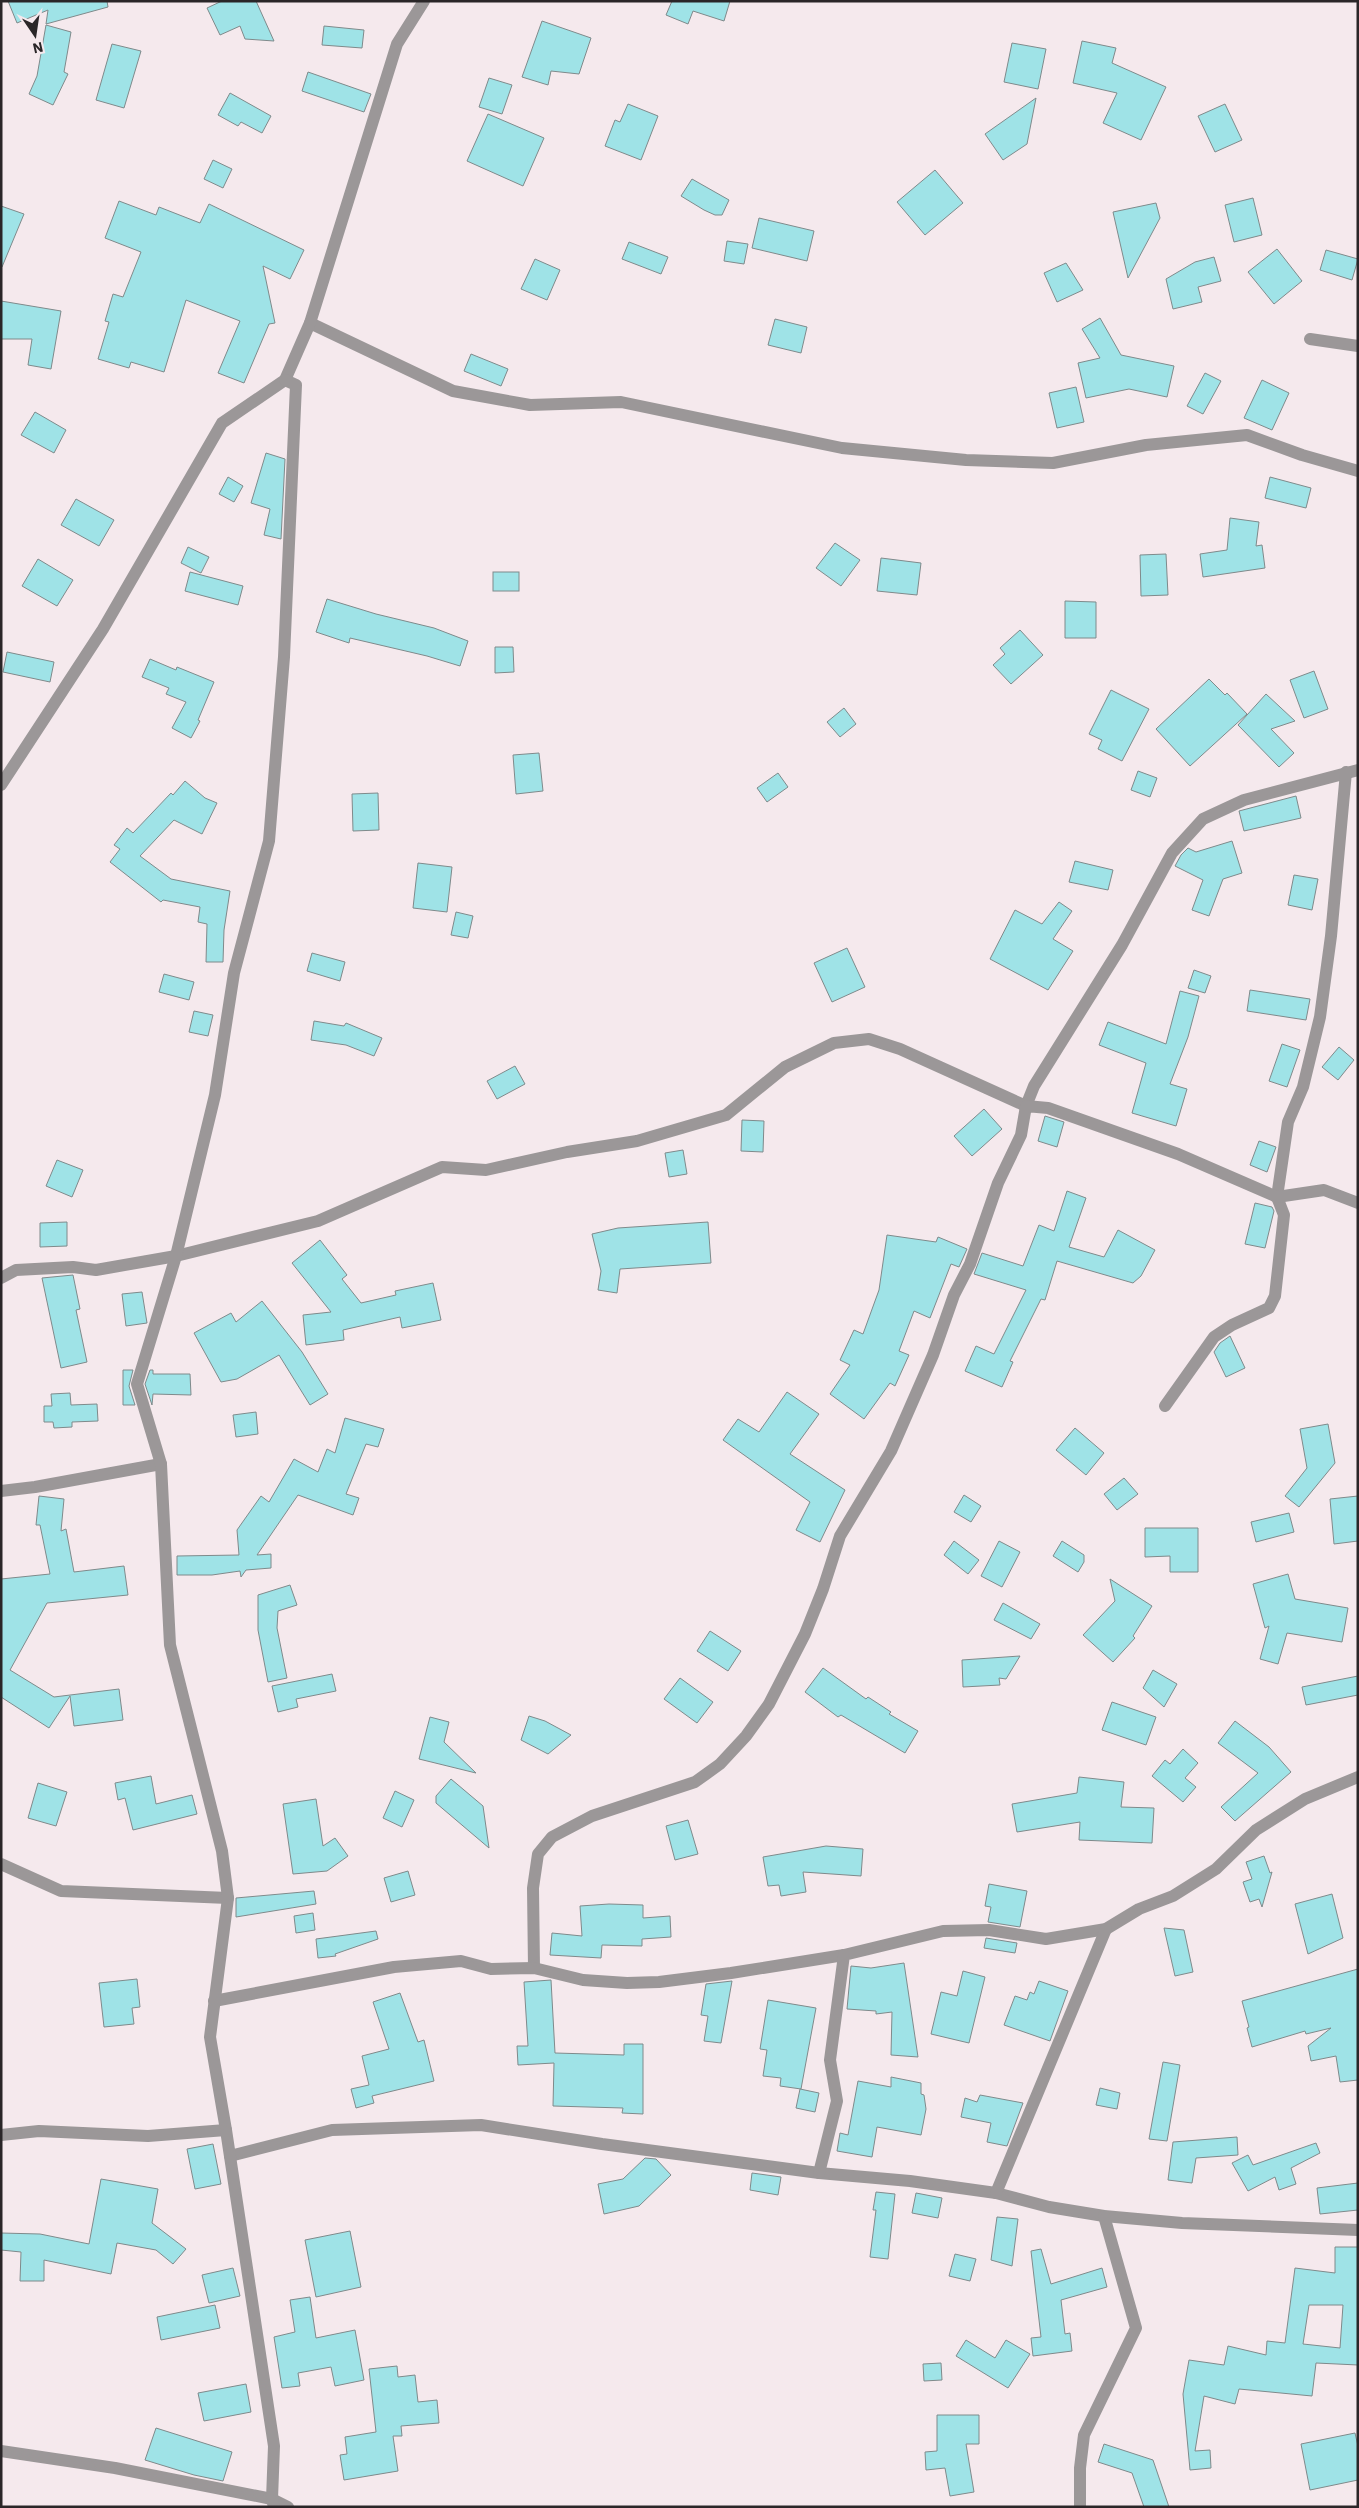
<svg xmlns="http://www.w3.org/2000/svg" width="1359" height="2508" font-family="'IBM Plex Sans',sans-serif">
  <style>
    .building { fill: #9fe3e7; stroke: #7f8a8b; fill-rule: evenodd }
    .lines { fill: none; stroke-linecap: round; stroke-linejoin: round }
    .minor { stroke: #9b9798; stroke-width: 12 }
  </style>
  <rect width="100%" height="100%" fill="#f5e9ed"/>
  <g class="building">
    <path d="M8 1H107L108 7 46 24 48 10 17 23Z"/>
    <path d="M222 1H256L274 41 245 39 240 26 220 35 207 8Z"/>
    <path d="M672 1H730L724 21 693 11 688 24 666 15Z"/>
    <path d="M542 21 591 38 579 74 551 71 548 85 522 77Z"/>
    <path d="M46 25 71 32 64 72 68 74 53 105 29 94 37 76Z"/>
    <path d="M324 26 364 30 362 48 322 45Z"/>
    <path d="M1082 41 1116 48 1112 63 1166 87 1141 140 1103 123 1117 93 1073 83Z"/>
    <path d="M1012 43 1046 49 1038 89 1004 82Z"/>
    <path d="M112 44 141 51 124 108 96 100Z"/>
    <path d="M308 72 371 94 364 112 302 91Z"/>
    <path d="M489 78 512 85 502 114 479 107Z"/>
    <path d="M230 93 271 116 262 133 241 122 238 126 218 115Z"/>
    <path d="M1036 98 1027 144 1003 160 985 134Z"/>
    <path d="M628 104 658 116 641 160 605 146 615 120 620 122Z"/>
    <path d="M1225 104 1242 140 1215 152 1198 116Z"/>
    <path d="M488 114 544 138 523 186 467 161Z"/>
    <path d="M213 160 232 169 223 188 204 179Z"/>
    <path d="M935 170 963 203 925 235 897 202Z"/>
    <path d="M692 179 729 200 722 215H715L704 210 681 196Z"/>
    <path d="M1253 198 1262 235 1234 242 1225 205Z"/>
    <path d="M119 201 156 215 159 207 200 223 209 204 304 250 290 279 263 266 275 323 269 324 244 383 218 373 240 321 186 300 164 372 131 362 129 368 98 359 109 322 105 321 113 294 123 297 141 252 105 238Z"/>
    <path d="M1156 203 1160 218 1128 278 1113 212Z"/>
    <path d="M1 206 24 214 2 267H1Z"/>
    <path d="M759 218 814 231 807 261 752 248Z"/>
    <path d="M727 241 748 244 744 264 724 261Z"/>
    <path d="M629 242 668 257 661 274 622 259Z"/>
    <path d="M1277 249 1302 281 1274 304 1248 272Z"/>
    <path d="M1326 250 1358 259 1352 280 1320 270Z"/>
    <path d="M1214 257 1221 281 1198 287 1202 302 1173 309 1166 279 1195 262Z"/>
    <path d="M535 259 560 270 547 300 521 289Z"/>
    <path d="M1066 263 1083 290 1057 302 1044 273Z"/>
    <path d="M1 301 61 311 51 369 28 365 32 339H1Z"/>
    <path d="M1100 318 1121 355 1174 366 1167 397 1129 389 1086 398 1078 363 1100 358 1082 329Z"/>
    <path d="M775 319 807 327 801 353 768 345Z"/>
    <path d="M471 354 508 369 501 386 464 371Z"/>
    <path d="M1205 373 1221 381 1203 414 1187 406Z"/>
    <path d="M1262 380 1289 393 1272 430 1244 418Z"/>
    <path d="M1076 387 1084 422 1057 428 1049 393Z"/>
    <path d="M35 412 66 430 54 453 21 435Z"/>
    <path d="M266 453 285 459 281 539 264 535 270 509 251 503Z"/>
    <path d="M228 477 243 486 234 502 219 494Z"/>
    <path d="M1270 477 1311 488 1306 508 1265 498Z"/>
    <path d="M76 499 114 520 99 546 61 525Z"/>
    <path d="M1230 518 1259 522 1256 546 1262 545 1265 568 1203 577 1200 554 1227 550Z"/>
    <path d="M835 543 860 560 841 586 816 568Z"/>
    <path d="M188 547 209 557 201 573 181 563Z"/>
    <path d="M1166 554 1168 595 1141 596 1140 555Z"/>
    <path d="M881 558 921 563 917 595 877 591Z"/>
    <path d="M38 559 73 580 57 606 22 586Z"/>
    <path d="M190 572 243 586 238 605 185 591Z"/>
    <rect x="493" y="572" width="26" height="19"/>
    <path d="M327 599 376 614 434 628 468 641 460 666 427 656 350 638 349 643 316 632Z"/>
    <path d="M1065 601 1096 602V638H1065Z"/>
    <path d="M1020 630 1043 655 1011 684 993 665 1005 654 1000 648Z"/>
    <path d="M495 647H513L514 672 495 673Z"/>
    <path d="M7 652 54 662 50 682 3 672Z"/>
    <path d="M150 659 176 670 177 667 214 682 198 720 200 721 191 738 172 728 186 702 166 694 169 688 142 677Z"/>
    <path d="M1314 671 1328 709 1304 718 1290 680Z"/>
    <path d="M1209 679 1225 695 1227 693 1247 714 1190 766 1156 729Z"/>
    <path d="M1111 690 1149 709 1122 761 1098 749 1102 740 1089 734Z"/>
    <path d="M1266 694 1295 721 1271 729 1294 753 1279 767 1238 725Z"/>
    <path d="M844 708 856 724 840 737 827 722Z"/>
    <path d="M539 753 543 791 516 794 513 755Z"/>
    <path d="M1138 771 1157 778 1150 797 1131 790Z"/>
    <path d="M778 773 788 787 767 802 757 788Z"/>
    <path d="M185 781 205 798 217 803 202 834 174 820 140 856 171 879 230 891 224 930 223 962H206L207 924 198 922 200 907 163 900 161 902 110 862 120 849 114 845 127 828 133 833 171 793 173 795Z"/>
    <path d="M378 793 379 830 353 831 352 794Z"/>
    <path d="M1296 796 1301 818 1244 831 1239 811Z"/>
    <path d="M1232 841 1242 873 1223 879 1209 916 1192 910 1203 880 1175 866 1181 855 1188 848 1196 852Z"/>
    <path d="M1075 861 1113 870 1108 890 1069 882Z"/>
    <path d="M418 863 452 867 447 912 413 908Z"/>
    <path d="M1294 875 1318 879 1312 910 1288 905Z"/>
    <path d="M1059 902 1072 911 1053 939 1073 951 1048 990 990 959 1015 910 1042 924Z"/>
    <path d="M456 912 473 916 468 938 451 935Z"/>
    <path d="M847 948 865 987 832 1002 814 963Z"/>
    <path d="M312 953 345 962 340 981 307 971Z"/>
    <path d="M1194 970 1211 976 1205 993 1188 988Z"/>
    <path d="M164 974 194 982 189 1000 159 992Z"/>
    <path d="M1250 990 1310 999 1306 1020 1247 1011Z"/>
    <path d="M1180 991 1199 996 1188 1037 1170 1084 1187 1089 1176 1126 1132 1113 1146 1063 1099 1045 1108 1022 1166 1044Z"/>
    <path d="M194 1011 213 1015 208 1036 189 1032Z"/>
    <path d="M314 1021 344 1026 346 1023 382 1038 374 1056 346 1045 311 1040Z"/>
    <path d="M1282 1044 1300 1050 1287 1087 1269 1081Z"/>
    <path d="M1339 1047 1354 1060 1338 1080 1322 1067Z"/>
    <path d="M515 1066 525 1084 497 1099 487 1081Z"/>
    <path d="M984 1109 1002 1129 972 1156 954 1136Z"/>
    <path d="M1045 1116 1064 1122 1057 1147 1038 1141Z"/>
    <path d="M742 1120 764 1121 763 1152 741 1151Z"/>
    <path d="M1259 1141 1276 1147 1267 1172 1250 1165Z"/>
    <path d="M683 1150 687 1174 669 1177 665 1153Z"/>
    <path d="M57 1160 83 1170 72 1197 46 1186Z"/>
    <path d="M1067 1191 1086 1198 1069 1247 1104 1257 1118 1230 1155 1250 1141 1276 1133 1283 1057 1261 1045 1300 1041 1299 1010 1361 1013 1362 1002 1387 965 1371 976 1346 994 1354 1026 1290 974 1274 982 1253 1023 1266 1039 1225 1054 1231Z"/>
    <path d="M1255 1203 1272 1207 1274 1211 1265 1248 1245 1244Z"/>
    <path d="M67 1222V1246L40 1247V1223Z"/>
    <path d="M708 1222 711 1263 620 1269 617 1293 598 1290 601 1271 592 1234 618 1228Z"/>
    <path d="M887 1235 936 1242 938 1237 967 1249 959 1267 951 1264 930 1318 914 1311 899 1351 909 1355 895 1386 890 1383 864 1419 830 1394 850 1365 840 1360 854 1330 863 1334 879 1290Z"/>
    <path d="M320 1240 347 1275 342 1279 361 1303 396 1295 395 1291 433 1283 441 1320 402 1328 400 1317 343 1330 344 1340 306 1345 303 1315 331 1312 292 1263Z"/>
    <path d="M73 1275 80 1309 76 1310 87 1362 61 1368 42 1278Z"/>
    <path d="M142 1292 147 1323 126 1326 122 1294Z"/>
    <path d="M262 1301 302 1352 328 1394 310 1405 279 1355 237 1379 221 1382 194 1333 231 1313 236 1322Z"/>
    <path d="M1230 1336 1245 1368 1226 1377 1214 1352 1220 1343Z"/>
    <path d="M123 1370H133L129 1386 135 1405H123Z"/>
    <path d="M150 1370H153V1374H190L191 1395 153 1394 152 1405 145 1384Z"/>
    <path d="M787 1392 819 1414 790 1454 845 1490 820 1542 796 1530 810 1502 723 1440 738 1419 759 1432Z"/>
    <path d="M70 1393 71 1405 97 1404 98 1421 72 1422V1427L54 1428 53 1422H44V1406H52L51 1394Z"/>
    <path d="M256 1412 258 1434 236 1437 233 1415Z"/>
    <path d="M345 1418 384 1429 378 1447 366 1444 346 1494 359 1498 353 1515 298 1495 257 1555 271 1554V1568L246 1570 241 1577 240 1571 212 1575H177V1556L239 1555 237 1530 261 1496 269 1502 294 1459 318 1472 327 1449 335 1453Z"/>
    <path d="M1328 1424 1335 1463 1299 1507 1285 1496 1307 1468 1300 1429Z"/>
    <path d="M1075 1428 1104 1453 1086 1475 1056 1450Z"/>
    <path d="M1124 1478 1138 1494 1117 1510 1104 1494Z"/>
    <path d="M964 1495 981 1506 971 1522 954 1512Z"/>
    <path d="M39 1496 64 1499 61 1531 66 1529 74 1572 124 1566 128 1595 47 1603 10 1670 54 1697 119 1689 123 1720 74 1726 70 1696 49 1728 1 1697V1579L50 1574 40 1525H36Z"/>
    <path d="M1358 1496V1541L1334 1544 1330 1499Z"/>
    <path d="M1289 1513 1294 1532 1256 1542 1251 1522Z"/>
    <path d="M1145 1528H1198V1572H1170V1556L1145 1557Z"/>
    <path d="M954 1541 979 1560 968 1574 944 1555Z"/>
    <path d="M999 1541 1020 1552 1002 1587 981 1576Z"/>
    <path d="M1062 1541 1084 1555V1562L1078 1572 1053 1556Z"/>
    <path d="M1288 1574 1295 1599 1348 1608 1342 1642 1287 1633 1278 1664 1260 1659 1269 1626 1265 1628 1253 1584Z"/>
    <path d="M1110 1579 1152 1606 1133 1636 1135 1638 1113 1662 1083 1635 1115 1601Z"/>
    <path d="M290 1585 297 1605 278 1611 277 1628 287 1678 268 1682 258 1630V1595Z"/>
    <path d="M1003 1603 1040 1624 1031 1639 994 1620Z"/>
    <path d="M710 1631 741 1651 728 1671 697 1651Z"/>
    <path d="M1020 1656 1006 1679 999 1678 1000 1685 963 1687 962 1660Z"/>
    <path d="M823 1668 866 1699 868 1697 891 1712 889 1714 918 1731 905 1753 841 1715 838 1717 805 1692Z"/>
    <path d="M1153 1670 1177 1684 1164 1707 1143 1688Z"/>
    <path d="M332 1674 336 1691 296 1699 298 1707 278 1712 272 1686Z"/>
    <path d="M1358 1676V1695L1306 1705 1302 1687Z"/>
    <path d="M680 1678 713 1702 697 1723 664 1699Z"/>
    <path d="M1112 1702 1156 1717 1146 1745 1102 1730Z"/>
    <path d="M529 1716 545 1721 571 1735 548 1754 521 1740Z"/>
    <path d="M430 1717 449 1722 444 1742 476 1773 419 1759Z"/>
    <path d="M1235 1721 1269 1747 1291 1772 1235 1821 1221 1807 1258 1773 1218 1743Z"/>
    <path d="M1183 1749 1198 1763 1185 1778 1196 1787 1183 1802 1152 1776 1165 1760 1170 1764Z"/>
    <path d="M151 1776 156 1804 192 1795 197 1814 133 1830 125 1798 118 1800 115 1783Z"/>
    <path d="M1079 1777 1124 1782 1121 1807 1154 1808 1152 1843 1079 1840 1080 1822 1017 1832 1012 1804 1077 1793Z"/>
    <path d="M451 1779 483 1806 489 1848 436 1803V1796Z"/>
    <path d="M38 1783 67 1792 56 1826 28 1818Z"/>
    <path d="M395 1791 414 1800 402 1827 383 1818Z"/>
    <path d="M316 1799 323 1846 335 1838 348 1856 327 1871 293 1874 283 1804Z"/>
    <path d="M688 1820 698 1854 675 1860 666 1826Z"/>
    <path d="M826 1846 863 1849 861 1876 803 1872 806 1892 781 1896 779 1885 768 1886 763 1857Z"/>
    <path d="M1264 1856 1270 1873 1272 1872 1262 1907 1259 1899 1250 1902 1243 1882 1252 1879 1246 1862Z"/>
    <path d="M408 1871 415 1895 391 1902 384 1878Z"/>
    <path d="M989 1884 1027 1891 1020 1927 988 1922 991 1907 985 1906Z"/>
    <path d="M314 1891 316 1904 236 1917V1898Z"/>
    <path d="M1332 1894 1343 1938 1308 1954 1295 1904Z"/>
    <path d="M609 1904 643 1905V1918L670 1916 671 1937 642 1939V1946L602 1945 601 1958 550 1955 552 1933 582 1936 580 1906Z"/>
    <path d="M313 1913 315 1930 296 1933 294 1916Z"/>
    <path d="M1164 1928 1184 1930 1193 1972 1175 1976Z"/>
    <path d="M376 1931 378 1939 335 1954 336 1956 318 1958 316 1939Z"/>
    <path d="M986 1938 1017 1943 1015 1953 984 1948Z"/>
    <path d="M904 1963 918 2057 891 2055 892 2012 876 2014V2011L847 2009 851 1966 871 1968Z"/>
    <path d="M1358 1969V2080L1340 2082 1336 2056 1311 2061 1308 2046 1331 2028 1306 2034 1305 2031 1252 2047 1247 2028 1249 2027 1242 2001Z"/>
    <path d="M963 1971 985 1977 969 2043 931 2034 941 1992 957 1996Z"/>
    <path d="M137 1979 140 2007 132 2008 134 2024 104 2027 99 1983Z"/>
    <path d="M551 1980 555 2053 624 2055V2044H643V2114L622 2113 623 2108 553 2106 554 2063 518 2065 517 2046H528L524 1982Z"/>
    <path d="M732 1981 721 2043 704 2041 708 2016 701 2015 706 1984Z"/>
    <path d="M1039 1981 1068 1991 1050 2041 1004 2025 1015 1996 1027 2000 1030 1992 1034 1994Z"/>
    <path d="M400 1993 418 2042 424 2040 434 2081 372 2096 374 2103 356 2108 351 2089 369 2085 362 2056 389 2049 373 2002Z"/>
    <path d="M768 2000 816 2008 801 2089 780 2086 781 2078 763 2076 767 2050 760 2049Z"/>
    <path d="M1163 2062 1180 2065 1167 2141 1149 2139Z"/>
    <path d="M891 2077 921 2083V2094L924 2095 926 2109 921 2135 877 2127 872 2157 837 2151 840 2133 848 2135 858 2081 891 2087Z"/>
    <path d="M1100 2088 1120 2093 1117 2109 1096 2105Z"/>
    <path d="M800 2089 819 2093 815 2112 796 2108Z"/>
    <path d="M980 2095 1023 2103 1007 2146 987 2142 991 2123 961 2117 965 2098 977 2102Z"/>
    <path d="M1237 2137 1238 2155 1196 2158 1192 2183 1168 2180 1173 2142Z"/>
    <path d="M1316 2143 1320 2153 1291 2168 1296 2184 1279 2190 1275 2177 1248 2191 1232 2163 1248 2155 1253 2165Z"/>
    <path d="M213 2144 221 2184 195 2189 187 2149Z"/>
    <path d="M645 2158 656 2159 671 2175 639 2206 604 2214 598 2184 623 2179Z"/>
    <path d="M752 2173 781 2177 778 2195 750 2190Z"/>
    <path d="M101 2179 158 2189 152 2223 186 2249 173 2264 156 2250 117 2243 111 2274 44 2260V2281H20L21 2252 1 2250V2233L40 2234 89 2244Z"/>
    <path d="M1358 2183V2210L1320 2214 1317 2188Z"/>
    <path d="M876 2192 895 2194 888 2259 870 2257 876 2210H873Z"/>
    <path d="M916 2193 942 2198 938 2218 912 2213Z"/>
    <path d="M997 2217 1018 2219 1012 2266 991 2260Z"/>
    <path d="M350 2231 361 2287 316 2297 305 2240Z"/>
    <path d="M1335 2247H1358V2365L1316 2363 1312 2396 1239 2389 1235 2404 1204 2396 1195 2451 1210 2450 1211 2468 1190 2470 1183 2394 1189 2360 1224 2365 1228 2346 1266 2355 1267 2341 1285 2343 1295 2268 1335 2273ZM1309 2305H1343L1340 2348 1303 2344Z"/>
    <path d="M1041 2249 1051 2284 1102 2268 1107 2287 1061 2300 1065 2334 1070 2333 1072 2351 1033 2356 1031 2338 1041 2337 1031 2251Z"/>
    <path d="M955 2254 976 2259 970 2281 949 2276Z"/>
    <path d="M233 2268 240 2296 209 2303 202 2275Z"/>
    <path d="M310 2297 316 2338 355 2330 364 2380 335 2386 331 2367 298 2373 300 2386 282 2388 274 2337 295 2332 290 2300Z"/>
    <path d="M215 2305 220 2328 161 2340 157 2317Z"/>
    <path d="M966 2340 995 2358 1006 2340 1030 2354 1008 2388 956 2356Z"/>
    <path d="M941 2363 942 2380 924 2381 923 2364Z"/>
    <path d="M397 2366 398 2377 415 2375 418 2402 437 2400 439 2423 401 2426 402 2436H393L398 2471 344 2480 340 2455 347 2454 345 2437 376 2432 369 2369Z"/>
    <path d="M246 2384 251 2412 204 2421 198 2393Z"/>
    <path d="M937 2415H979V2444H966L974 2492 950 2496 945 2468 926 2470 925 2452 937 2451Z"/>
    <path d="M156 2428 232 2452 223 2481 194 2475 145 2460Z"/>
    <path d="M1355 2433 1358 2446V2480L1310 2490 1301 2444Z"/>
    <path d="M1104 2444 1153 2460 1169 2507H1144L1132 2473 1098 2462Z"/>
  </g>
  <g class="lines">
    <g class="minor">
      <path d="M310 323 453 391 530 405 621 402 842 448 966 460 1053 463 1146 445 1247 435 1302 455 1358 471"/>
      <path d="M1310 339 1358 346"/>
      <path d="M1 785 103 629 222 423 285 380 310 323 397 44 424 1"/>
      <path d="M1 1278 16 1270 73 1267 96 1270 176 1256 318 1221 442 1167 486 1170 567 1152 637 1141 726 1115 785 1067 834 1043 869 1039 900 1049 1026 1106 1034 1086 1122 945 1172 853 1203 819 1244 800 1358 770"/>
      <path d="M1165 1406 1214 1337 1232 1325 1269 1308 1275 1296 1284 1215 1277 1197 1288 1122 1303 1087 1320 1017 1331 936 1346 772"/>
      <path d="M1 1491 35 1487 161 1464"/>
      <path d="M1 1864 61 1891 228 1898"/>
      <path d="M534 1968 533 1888 538 1854 552 1837 592 1816 695 1782 720 1764 746 1736 769 1704 805 1634 823 1589 840 1536 891 1451 933 1355 954 1295 970 1264 998 1183 1021 1135 1026 1106 1048 1108 1178 1154 1277 1197 1324 1190 1358 1203"/>
      <path d="M214 2001 394 1967 461 1961 491 1969 534 1968 583 1980 627 1983 659 1982 731 1973 844 1955"/>
      <path d="M1 2135 39 2131 148 2136 226 2130"/>
      <path d="M230 2156 332 2130 481 2125 602 2144 819 2173 910 2181 996 2193 1049 2207 1104 2216 1182 2223 1358 2230"/>
      <path d="M819 2173 837 2101 830 2060 844 1955 943 1931 989 1930 1046 1939 1106 1929 1139 1909 1173 1896 1216 1869 1256 1830 1305 1799 1358 1777"/>
      <path d="M996 2193 1106 1929"/>
      <path d="M1 2451 115 2468 272 2499 288 2507"/>
      <path d="M274 2507 272 2499 274 2446 226 2130 210 2037 228 1898 222 1851 170 1645 161 1464 137 1384 176 1256 215 1095 234 973 269 841 284 657 296 385 285 380"/>
      <path d="M1080 2507V2468L1084 2435 1136 2328 1104 2216"/>
    </g>
  </g>
  <rect width="1359" height="2508" fill="none" stroke="#2a2628" stroke-width="5"/>
  <g transform="translate(35 35) rotate(167)" stroke="#f5e9ed" stroke-width="4" paint-order="stroke">
  <path d="M0-4L9 19L0 12L-9 19Z" fill="#2a2628"/>
  <text y="-8" font-size="14" font-weight="bold" text-anchor="middle" fill="#2a2628">N</text>
  </g>
</svg>
